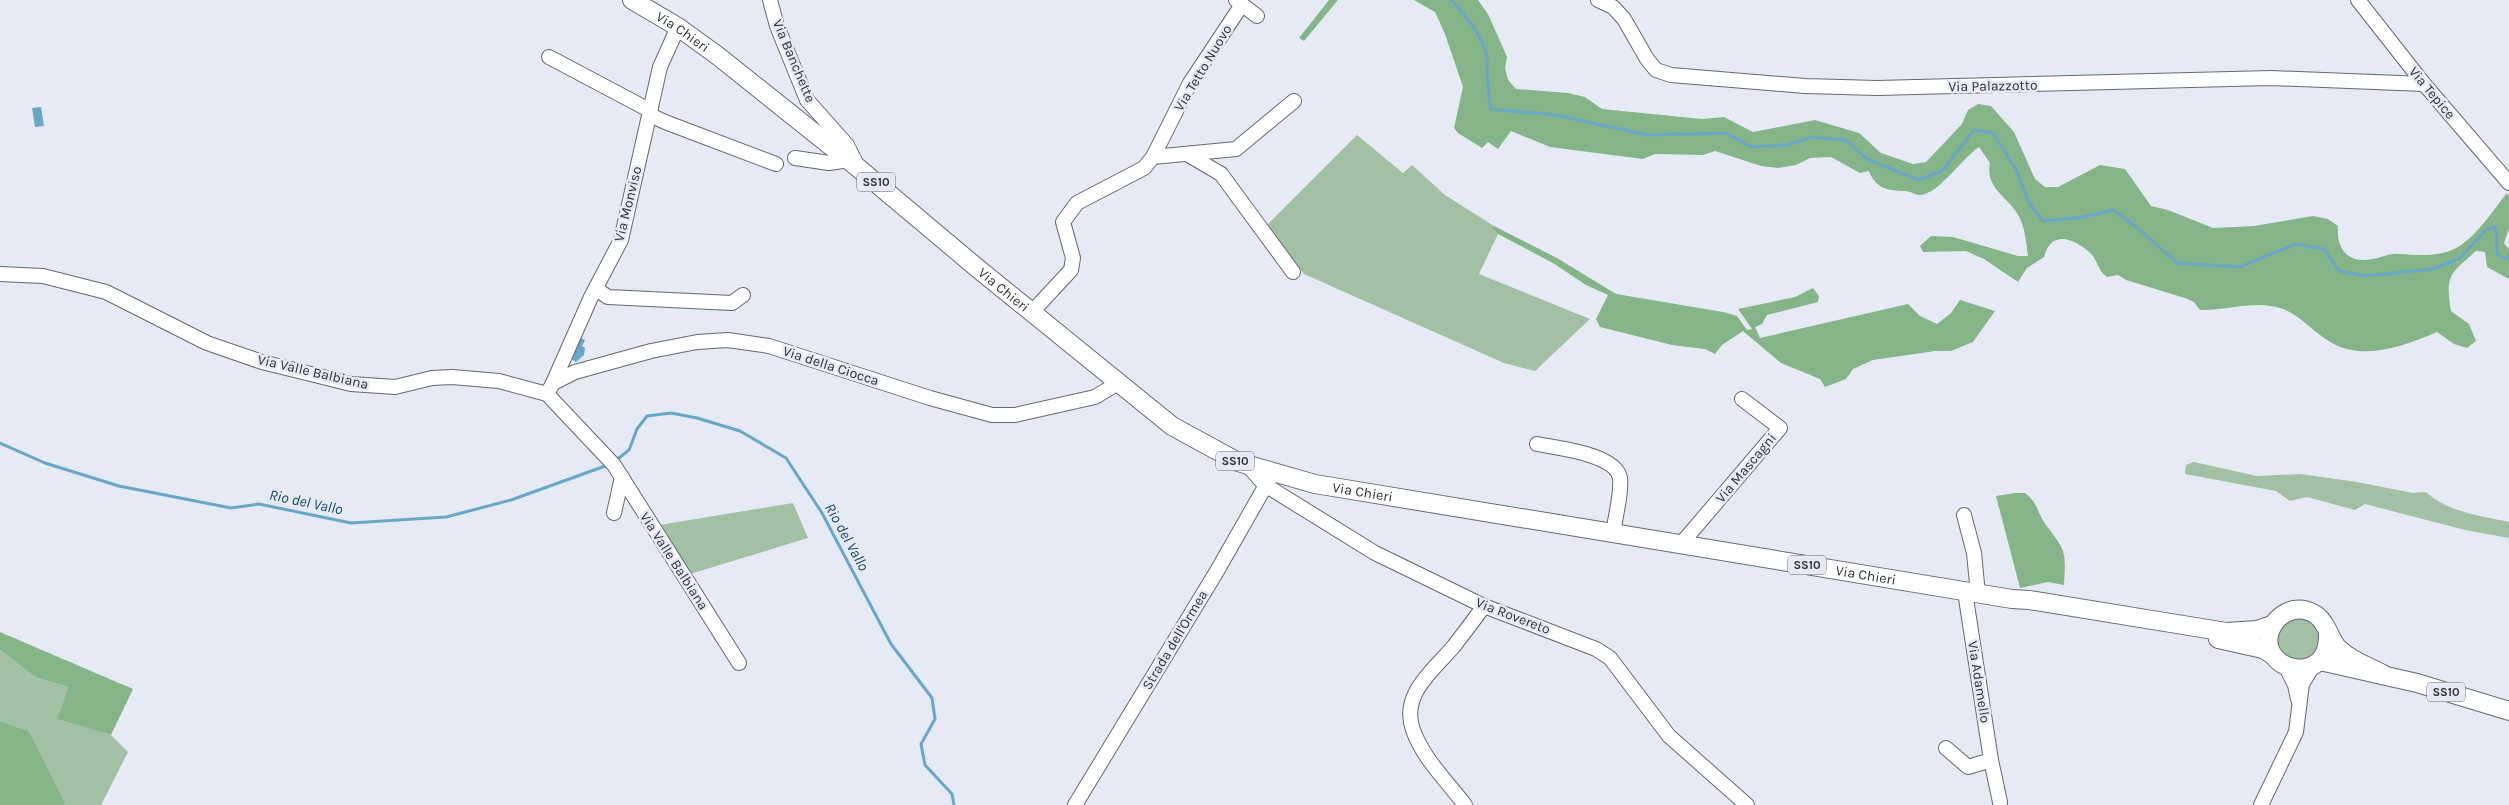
<svg xmlns="http://www.w3.org/2000/svg" width="2509" height="805" font-family="Karla,sans-serif">
  <style>
    .green { fill: #a3c0a4 }
    .forest { fill: #86b489 }
    .water { fill: #6aa7c7 }
    .lines { fill: none; stroke-linecap: round; stroke-linejoin: round }
    .stream { stroke: #6aa7c7; stroke-width: 3 }
    .minor-casing { stroke: #646872; stroke-width: 16 }
    .major-casing { stroke: #646872; stroke-width: 20 }
    .minor { stroke: #fff; stroke-width: 14 }
    .major { stroke: #fff; stroke-width: 18 }
    .labels { text-anchor: middle; dominant-baseline: central; stroke-width: 5; stroke-linejoin: round; paint-order: stroke }
    .shield { fill: #e6eaf5; stroke: #65686e; stroke-width: 1 }
    .shield-label { font-size: 12px; font-weight: bold; fill: #2e3034 }
    .street-label { font-size: 14px; fill: #2e3034; stroke: #e6eaf5 }
    .water-label { font-size: 15px; font-style: italic; fill: #15465e; stroke: #e6eaf5 }
  </style>
  <rect width="100%" height="100%" fill="#e6eaf5"/>
  <g class="green">
    <path d="M1357 135 1403 173 1412 165 1445 195 1494 226 1492 229 1498 234 1479 274 1590 319 1535 371 1504 363 1304 274 1267 225Z"/>
    <path d="M2194 462 2257 476 2300 474 2357 482 2413 493 2426 492C2447 512 2482 516 2509 522V538L2465 530 2365 504 2355 510 2307 497 2290 501 2276 491 2185 474 2186 465Z"/>
    <path d="M793 503 808 538 690 574 659 525Z"/>
    <circle cx="2298" cy="639" r="21"/>
    <path d="M0 650 35 677 70 687 58 719 111 735 128 752 101 805H66L29 731 0 721Z"/>
  </g>
  <g class="forest">
    <path d="M1329 0H1338L1304 41 1299 38Z"/>
    <path d="M1414 0H1478L1488 14 1507 57 1505 68 1508 80 1516 89 1568 93 1585 97 1602 109 1702 119 1724 117 1753 132 1815 120 1859 133 1881 153 1913 164 1926 162 1962 124 1968 110 1978 104 1991 106 2014 132 2035 179 2045 187H2058L2100 165 2125 169 2151 206 2168 210 2213 228 2254 226 2313 216 2328 219 2338 226C2336 249 2348 264 2372 259 2381 258 2389 253 2398 254 2419 255 2443 258 2461 245 2480 232 2493 210 2507 193L2509 196V229L2504 243 2509 249V279L2487 267 2485 252 2476 251C2450 274 2445 275 2451 311L2469 324 2476 341 2467 348 2454 344 2437 332C2404 346 2361 363 2327 340 2313 331 2299 315 2283 309 2256 299 2227 311 2200 310L2194 302 2185 298 2126 280 2118 275 2107 277C2097 270 2098 259 2089 252 2073 238 2051 230 2044 257L2027 268 2018 282 1984 259 1966 251 1923 252 1920 246 1931 236 1953 237 2018 256H2028C2026 241 2025 226 2017 213 2006 196 1985 187 1990 163L1979 147C1962 158 1939 194 1920 195 1915 195 1910 191 1905 191 1888 191 1875 188 1869 171L1860 173 1831 157 1810 158 1796 165 1778 168 1761 166 1715 151 1703 155 1655 154 1643 159 1550 147 1511 131 1498 149 1488 142 1482 148 1458 133 1454 128 1463 87 1445 34 1435 12Z"/>
    <path d="M1494 226 1557 258 1616 294 1723 312 1737 316 1747 330 1752 329 1738 309 1795 297 1813 288 1819 296 1818 302 1767 315 1762 324 1755 327 1760 338 1908 304 1920 316 1937 324 1951 313 1960 300 1995 311 1973 342 1951 351H1935L1873 360 1853 369 1846 379 1825 387 1820 379 1781 363 1743 331 1722 345 1715 354 1705 349 1672 345 1600 327 1596 319 1608 295 1586 285 1553 263 1498 234 1492 229Z"/>
    <path d="M2015 493H2025C2039 504 2037 513 2046 525 2066 551 2066 551 2064 585L2048 582 2020 588 1996 496Z"/>
    <path d="M0 632 133 689 111 735 57 719 69 687 35 677 0 650Z"/>
    <path d="M0 721 29 731 66 805H0Z"/>
  </g>
  <g class="water">
    <path d="M41 107 44 126 35 127 32 108Z"/>
    <path d="M579 337 585 340 582 346 585 348 584 355 576 362 569 358Z"/>
  </g>
  <g class="lines">
    <g class="stream">
      <path d="M1451 0C1465 14 1485 38 1487 59 1488 76 1487 92 1491 109L1556 115 1647 135 1726 133 1751 147 1787 145 1812 137 1846 140 1867 159 1918 180 1942 171 1974 130 1993 133 2017 171 2029 203 2043 221 2078 218 2113 210 2140 230 2177 263 2239 267 2296 244 2324 249 2339 271 2366 276 2432 269 2459 259 2486 230 2495 227C2499 237 2494 245 2498 255L2509 260"/>
      <path d="M0 443 45 463 119 486 231 508 259 504 351 523 446 517 511 500 608 465"/>
      <path d="M615 461 629 450 637 429 647 416 671 413 697 418 740 431 786 458 822 513 891 644 932 698 935 719 921 744 925 765 952 794 954 805"/>
    </g>
    <g class="minor-casing">
      <g id="minor">
        <path d="M770 0 777 26 807 100 847 145 857 165"/>
        <path d="M1236 0 1257 16"/>
        <path d="M1598 0 1613 7 1624 19 1647 59 1656 70 1671 75 1805 86 1877 88 2271 78 2424 84"/>
        <path d="M2358 0 2424 84 2509 183"/>
        <path d="M549 57 651 111"/>
        <path d="M650 115 665 122 776 164"/>
        <path d="M1187 154 1221 174 1293 272"/>
        <path d="M1153 157 1190 83 1241 6"/>
        <path d="M795 158 829 163 849 160"/>
        <path d="M0 274 43 276 106 292 207 343 262 362 351 384 395 387 432 378 452 377 499 381 547 394 614 465 739 663"/>
        <path d="M596 289 608 297 732 303 743 295"/>
        <path d="M1032 312 1071 270 1073 258 1063 222 1077 203 1144 168 1153 157 1236 149 1294 101"/>
        <path d="M553 383 591 297 621 240 660 67 678 27"/>
        <path d="M547 394 553 383 575 372 651 351 697 342 728 340 769 346 930 398 992 415H1015L1086 399 1095 397 1118 383"/>
        <path d="M1537 444C1557 448 1616 454 1620 478 1622 493 1615 518 1613 533"/>
        <path d="M1247 465 1265 485 1375 553 1484 606 1596 649 1610 658 1669 736 1747 805"/>
        <path d="M614 513 622 477"/>
        <path d="M1964 515 1974 553 1978 594"/>
        <path d="M1681 544 1780 428 1742 399"/>
        <path d="M2286 667 2295 685 2298 699"/>
        <path d="M1946 748 1968 767 1991 760 1965 592"/>
        <path d="M1991 760 2000 802"/>
        <path d="M1075 805 1217 571 1270 478"/>
        <path d="M1465 805C1447 781 1424 760 1413 730 1400 694 1434 670 1454 646 1464 633 1474 620 1484 606"/>
        <path d="M2261 805 2296 732 2302 684 2313 666"/>
      </g>
    </g>
    <g class="major-casing">
      <g id="major">
        <path id="s1" d="M632 0 678 27 718 56 857 167 976 267 1172 426 1238 462 1315 484 2012 599 2029 600 2226 632 2257 630 2272 625"/>
        <path d="M2328 634C2330 688 2257 672 2270 631 2273 624 2277 618 2284 614 2298 605 2316 610 2324 624 2329 631 2331 640 2337 647 2350 660 2367 666 2383 674"/>
        <path d="M2218 639 2263 649 2273 655"/>
        <path d="M2320 661 2417 683 2509 711"/>
      </g>
    </g>
    <use href="#minor" class="minor"/>
    <use href="#major" class="major"/>
  </g>
  <g class="labels">
    <g class="shield">
      <rect x="857" y="172.5" width="38" height="19" rx="4"/>
      <rect x="1216" y="451.5" width="38" height="19" rx="4"/>
      <rect x="1788" y="555.5" width="38" height="19" rx="4"/>
      <rect x="2427" y="682.5" width="38" height="19" rx="4"/>
    </g>
    <g class="shield-label">
      <text x="876" y="182">SS10</text>
      <text x="1235" y="461">SS10</text>
      <text x="1807" y="565">SS10</text>
      <text x="2446" y="692">SS10</text>
    </g>
    <g class="street-label">
      <text stroke="none"><textPath href="#s1" startOffset="60">Via Chieri</textPath></text>
      <text transform="translate(794 61) rotate(67)">Via Banchette</text>
      <text transform="translate(1203 68) rotate(-59)">Via Tetto Nuovo</text>
      <text transform="translate(1993 86) rotate(-1)">Via Palazzotto</text>
      <text transform="translate(2432 93) rotate(50)">Via Tepice</text>
      <text transform="translate(628 204) rotate(-76)">Via Monviso</text>
      <text stroke="none"><textPath href="#s1" startOffset="472">Via Chieri</textPath></text>
      <text transform="translate(831 366) rotate(18)">Via della Ciocca</text>
      <text transform="translate(313 372) rotate(13)">Via Valle Balbiana</text>
      <text transform="translate(1746 468) rotate(-50)">Via Mascagni</text>
      <text stroke="none"><textPath href="#s1" startOffset="892">Via Chieri</textPath></text>
      <text transform="translate(674 561) rotate(57)">Via Valle Balbiana</text>
      <text stroke="none"><textPath href="#s1" startOffset="1402">Via Chieri</textPath></text>
      <text transform="translate(1513 616) rotate(21)">Via Rovereto</text>
      <text transform="translate(1175 640) rotate(-59)">Strada dell'Ormea</text>
      <text transform="translate(1979 682) rotate(81)">Via Adamello</text>
    </g>
    <g class="water-label">
      <text transform="translate(306 502) rotate(12)">Rio del Vallo</text>
      <text transform="translate(847 537) rotate(61)">Rio del Vallo</text>
    </g>
  </g>
</svg>
